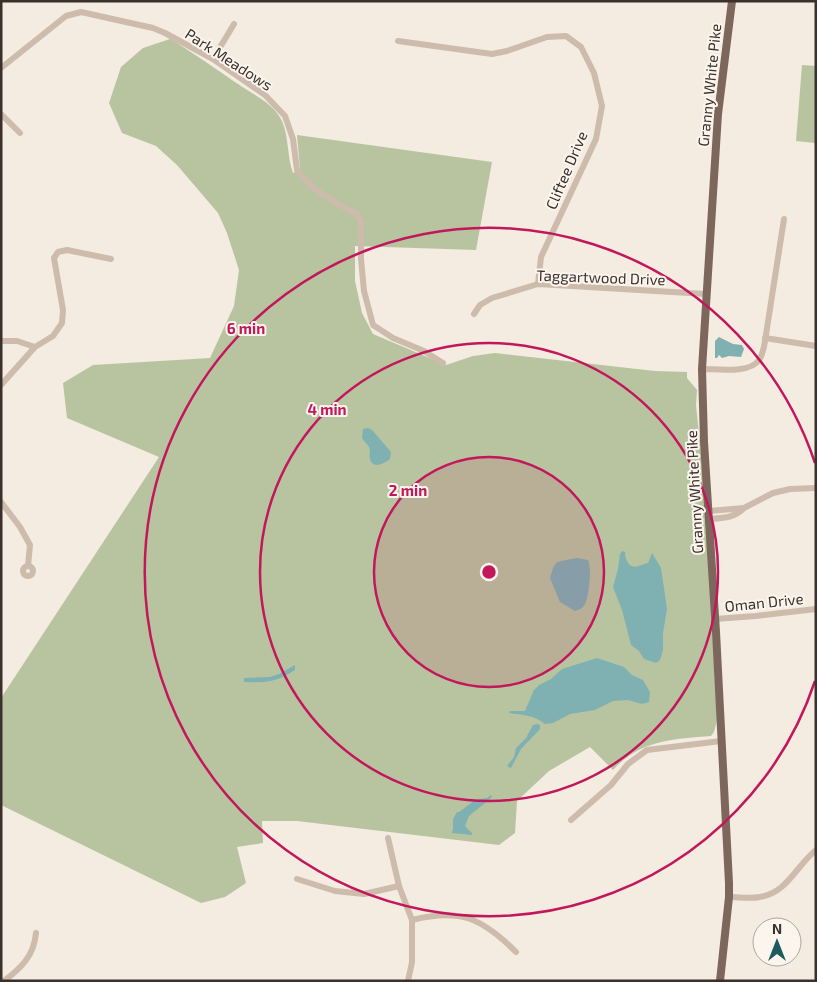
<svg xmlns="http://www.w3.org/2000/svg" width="817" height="982" font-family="'Exo 2',sans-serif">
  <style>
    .green { fill: #b8c4a0 }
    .water { fill: #7fb0b2 }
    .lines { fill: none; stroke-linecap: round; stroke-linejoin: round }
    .minor { stroke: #cdbbac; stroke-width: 6 }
    .major { stroke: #7d675c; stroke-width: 8 }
    .ring { fill: none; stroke: #c2185b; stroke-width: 2.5 }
    .labels { text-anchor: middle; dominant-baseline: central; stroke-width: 4; stroke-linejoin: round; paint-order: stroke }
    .street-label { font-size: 15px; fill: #3b302b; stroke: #fbf5ee }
    .centre { fill: #c2185b; stroke: #fbf5ee; stroke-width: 2.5 }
    .ring-label { font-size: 15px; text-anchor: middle; font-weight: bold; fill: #c2185b; stroke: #fbf5ee; stroke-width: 4; stroke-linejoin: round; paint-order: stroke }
  </style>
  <rect width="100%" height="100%" fill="#f4ebe1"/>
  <g class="green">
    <path d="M170 39C191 51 217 70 241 86 256 96 274 104 282 121 289 137 287 157 293 173L300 169 297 135 492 162 476 250 355 246V281L362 313 373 334 446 365 473 356 495 353 655 371 687 372V378L697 390 696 405 705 492 717 720 714 732 711 736C673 739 640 740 613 770L590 747 549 771 517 801 515 833 499 845 297 821H262L263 843 237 847 246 883 225 897 201 903 1 805V698L159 457 67 418 63 383 93 365 210 358 234 306 239 270 227 233 218 213 177 165 156 146 122 133 109 103 121 67 143 48Z"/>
    <path d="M802 65 816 66V143L796 141Z"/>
  </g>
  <g class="water">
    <path d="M719 337 733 344 742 345 744 349 741 357 729 356 722 358 719 355 717 358H715V341Z"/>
    <path d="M368 428 372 430 391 452 390 459C385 463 373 470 370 459 369 455 371 451 369 447 367 443 364 442 362 438L363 429Z"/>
    <path d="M622 551 625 552C625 559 628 566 635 567L648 563 652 553 661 568 667 609 663 633V650L660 660 656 663 644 659 639 651 631 645 622 610 613 587 618 569 620 554Z"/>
    <path d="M577 558 588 560C592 567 589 596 585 604 583 608 579 610 575 611L560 602 550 578 553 568 556 563 561 561Z"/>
    <path d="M597 658 624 667 632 675 643 680 650 692 649 702 642 704 628 700 613 701 595 710 570 714 553 723 545 724C534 715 523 715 509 713L510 711H525L534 690 539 685 551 679 562 669Z"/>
    <path d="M295 665V670C277 682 266 683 244 682V678L270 677 279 674Z"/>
    <path d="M537 724 540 725V729L521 749 511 768 507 766 514 757 516 748 526 738 533 725Z"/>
    <path d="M491 795 492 796 490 799 469 816 465 826 472 833V835L452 833 453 828V819L457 812H459L475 800 487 798Z"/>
  </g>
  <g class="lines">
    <g class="minor">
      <path d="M398 41 492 54 507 51 547 37 566 36 581 47 594 73 602 106 596 139 541 257 538 284"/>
      <path d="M213 59 234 24"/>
      <path d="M1 68 66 16 81 12 153 28 165 33 213 59 265 95 285 116 293 139 297 170 312 187 336 203 357 214 361 222V259L364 291 373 325 393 338 424 351 443 363"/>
      <path d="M1 114 20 133"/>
      <path d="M474 314 480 305 492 298 538 284 706 294"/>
      <path d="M765 338 816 346"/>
      <path d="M1 341H17L35 347"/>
      <path d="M702 369C717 369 750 374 759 360 763 354 764 347 765 341L784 219"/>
      <path d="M1 385 35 347 53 336 62 323 63 310 54 258 58 252 67 250 111 259"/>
      <path d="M1 502 20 527 30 545 28 566"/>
      <path d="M744 508 773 493 790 489 816 488"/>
      <path d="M709 511 744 508C735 518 722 518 709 519"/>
      <circle cx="28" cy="571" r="5"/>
      <path d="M715 619 756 616 816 609"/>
      <path d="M571 820 611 785 628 764 647 750 721 741"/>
      <path d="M388 838 399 886 412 920V962L408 981"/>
      <path d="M297 879 335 891 364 894 399 886"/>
      <path d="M729 897C739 897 750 899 760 897 787 893 796 866 816 850"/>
      <path d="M412 920C460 908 482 918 516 952"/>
      <path d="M4 981C21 968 34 956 36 933"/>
    </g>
    <path class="major" d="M720 981 729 897V883L716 632 704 442 702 369 718 114 732 1"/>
  </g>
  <circle cx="489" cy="572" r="115" fill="#c2185b" fill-opacity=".12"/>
  <g class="ring">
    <circle cx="489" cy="572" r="115"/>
    <circle cx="489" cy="572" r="229"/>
    <path d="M815 681A344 344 0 1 1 815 463"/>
  </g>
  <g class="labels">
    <g class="street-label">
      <text transform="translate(229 59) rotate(33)">Park Meadows</text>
      <text transform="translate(709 85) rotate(-84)">Granny White Pike</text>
      <text transform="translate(566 170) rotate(-67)">Cliftee Drive</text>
      <text transform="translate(601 277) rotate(2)">Taggartwood Drive</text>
      <text transform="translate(694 492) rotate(-93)">Granny White Pike</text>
      <text transform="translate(764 602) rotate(-6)">Oman Drive</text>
    </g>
  </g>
  <circle cx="489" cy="572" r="8" class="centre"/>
  <g class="ring-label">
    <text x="246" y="334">6 min</text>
    <text x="327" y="415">4 min</text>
    <text x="408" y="496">2 min</text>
  </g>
  <rect width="817" height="982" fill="none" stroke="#3b302b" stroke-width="5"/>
  <g transform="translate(777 942)"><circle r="24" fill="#fbf5ee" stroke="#aea6a0"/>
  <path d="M0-4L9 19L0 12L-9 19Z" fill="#1f5a5e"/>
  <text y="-8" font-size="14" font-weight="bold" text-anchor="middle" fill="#3b302b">N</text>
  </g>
</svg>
